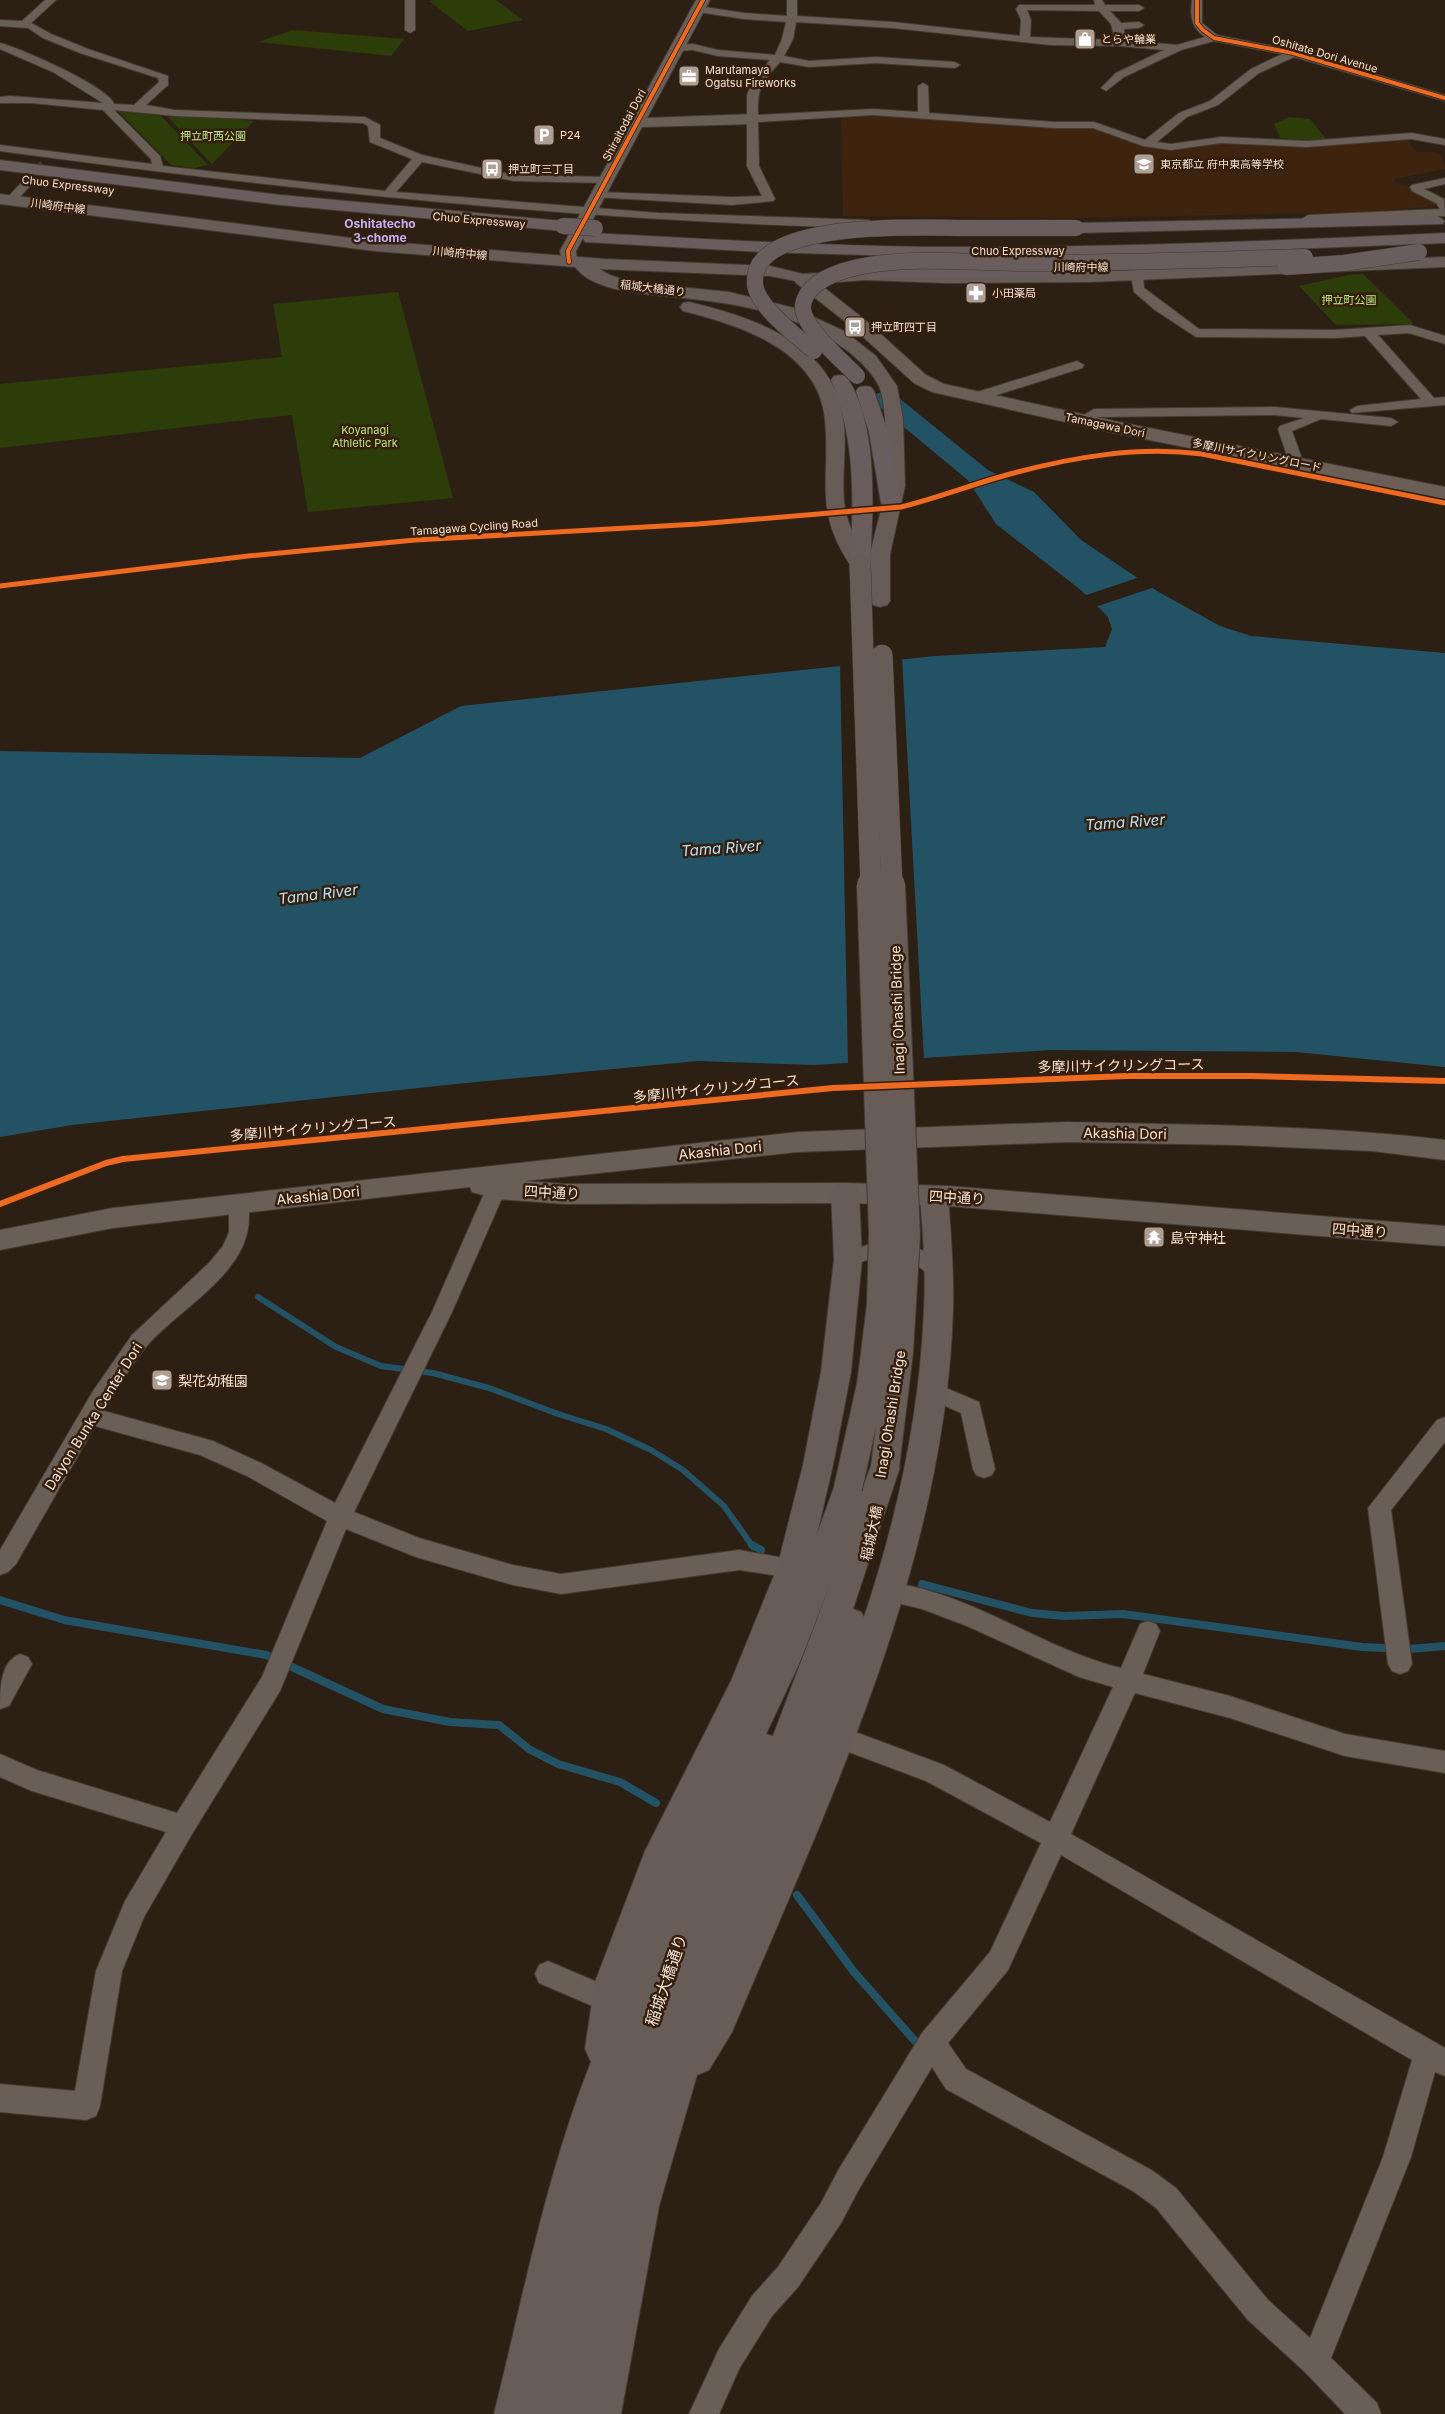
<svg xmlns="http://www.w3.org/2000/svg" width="1445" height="2414" font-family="Inter,'Noto Sans JP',sans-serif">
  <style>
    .built { fill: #3e240e }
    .green { fill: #2c3d0a }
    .water { fill: #245265 }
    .pier { fill: #2c2015 }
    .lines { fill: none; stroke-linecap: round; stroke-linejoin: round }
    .stream-far1 { stroke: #245265; stroke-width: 6 }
    .stream { stroke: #245265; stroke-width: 8 }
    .river { fill: #245265; fill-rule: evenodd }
    .street-tunnel { stroke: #4a3d32; stroke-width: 11; stroke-dasharray: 11 5.5; stroke-linecap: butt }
    .secondary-tunnel { stroke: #4a3d32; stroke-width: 36; stroke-dasharray: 36 18; stroke-linecap: butt }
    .street-casing { stroke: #443a32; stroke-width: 2 }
    .secondary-casing { stroke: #443a32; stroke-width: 2 }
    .primary-casing { stroke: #443a32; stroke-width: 2 }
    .highway-casing { stroke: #443a32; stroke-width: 2 }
    .street { fill: #695f57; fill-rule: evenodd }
    .secondary { fill: #695f57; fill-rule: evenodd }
    .primary { fill: #685c57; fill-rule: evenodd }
    .highway { fill: #6a5d5d; fill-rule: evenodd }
    .primary-bridge-far1-casing { stroke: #443a32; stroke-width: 22; stroke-linecap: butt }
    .primary-bridge-casing { stroke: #443a32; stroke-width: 30; stroke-linecap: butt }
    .highway-bridge-casing { stroke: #443a32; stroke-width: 17; stroke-linecap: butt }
    .primary-bridge-far1 { stroke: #685c57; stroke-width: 21 }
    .primary-bridge { stroke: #685c57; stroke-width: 28 }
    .highway-bridge { stroke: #6a5d5d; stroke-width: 16 }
    .cycleway-far2-casing { stroke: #351f0c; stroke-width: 5.5 }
    .cycleway-far1-casing { stroke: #351f0c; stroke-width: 8 }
    .cycleway-casing { stroke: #351f0c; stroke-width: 9 }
    .cycleway-far2 { stroke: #ed6a23; stroke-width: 4 }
    .cycleway-far1 { stroke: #ed6a23; stroke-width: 5 }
    .cycleway { stroke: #ed6a23; stroke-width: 6 }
    .labels { text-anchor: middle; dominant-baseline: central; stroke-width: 5; stroke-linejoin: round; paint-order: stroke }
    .far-poi-label { font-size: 11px; fill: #f2e3d7; stroke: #351f0c; text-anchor: start }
    .far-street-label { font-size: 11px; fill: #f2e3d7; stroke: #351f0c }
    .far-park-label { font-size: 11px; fill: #bae882; stroke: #351f0c }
    .far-neighbourhood-label { font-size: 12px; font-weight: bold; fill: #bdb4fb; stroke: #351f0c }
    .street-label { font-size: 14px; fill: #f2e3d7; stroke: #351f0c }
    .poi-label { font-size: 14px; fill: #f2e3d7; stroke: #351f0c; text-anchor: start }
    .water-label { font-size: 15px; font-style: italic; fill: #b4e1f7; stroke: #351f0c }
    .near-street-label { font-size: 16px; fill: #f2e3d7; stroke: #351f0c }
  </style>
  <rect width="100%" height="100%" fill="#2c2015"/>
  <path class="built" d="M860 114 1052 128H1096L1156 147 1216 143 1407 140 1417 152H1433L1442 155 1445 169 1394 179 1395 182 1408 187 1419 195 1438 202 1433 206 1366 212 1074 218 843 216 841 115Z"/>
  <g class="green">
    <path d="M435 0H496L523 20 468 31 429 1Z"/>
    <path d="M293 30 404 39 391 56 258 42Z"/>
    <path d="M118 111 161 116 208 165 195 168 171 165Z"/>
    <path d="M168 117H213L254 121 212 164Z"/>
    <path d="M1289 117 1310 119 1326 139 1307 141 1280 138 1274 124Z"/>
    <path d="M1363 274 1414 324 1336 325 1299 286 1348 275Z"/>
    <path d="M398 292 453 498 308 512 292 415 0 448V384L282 357 273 304Z"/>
  </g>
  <path class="water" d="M950 452 1034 492 1081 540 1157 591 1220 626 1251 636 1445 653V1067L1296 1052 1051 1050 814 1065 698 1061 456 1084 72 1125 0 1137V751L360 758 461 706 935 656 1105 647 1112 629 1108 617 1082 591 996 524Z"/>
  <g class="pier">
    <path d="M1140 577 1155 587 1095 607 1083 596Z"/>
    <path d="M902 657 924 1060 848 1065 840 664Z"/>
  </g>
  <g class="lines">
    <path class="stream-far1" d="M258 1297 336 1347 381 1366 433 1373 489 1388 558 1414 606 1429 651 1450 683 1470 724 1506 753 1547"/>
    <g class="stream">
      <path d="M752 1545 761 1550"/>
      <path d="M922 1584 1032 1613 1065 1616 1123 1614 1362 1647 1409 1649 1445 1646"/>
      <path d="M0 1600 64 1620 266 1655 383 1709 450 1722 499 1725 529 1749 558 1764 620 1782 656 1803"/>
      <path d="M797 1895 854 1972 915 2041"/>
    </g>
    <path class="river" d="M885 391 894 394 999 479 1003 485 999 491 990 493 981 491 876 404 872 399 876 394Z"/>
    <path class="street-tunnel" d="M25 185 44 165"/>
    <path class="secondary-tunnel" d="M825 1576 875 1588"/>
    <g class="street-casing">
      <g id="street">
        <path d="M45 0H56L31 23 51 34 88 49 168 76V85L146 105 175 110 365 117 380 125V138L422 155 514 175 606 177 612 180 606 183 514 181 422 162 396 192 659 213 869 220 875 224 869 228C577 221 289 190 0 151V145L152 164 151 159 103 110 31 103H0V97L10 96 103 103 53 72 0 49V43C20 48 109 87 114 104L134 105 159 82 158 78 80 53 43 38 28 28 0 26V20L22 21ZM114 110 175 116 363 123 368 126 370 142 412 159 385 191 163 166 160 156Z"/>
        <path d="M405 0H415V30L410 33 405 30Z"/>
        <path d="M787 0H797V16L893 22 1020 36 1021 20 1016 9 1019 5H1095L1094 0H1102L1105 5H1139L1144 8 1139 11H1110L1121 23 1139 22 1144 25 1139 28 1124 29 1125 40 1177 45 1205 37C1191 27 1190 16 1192 0H1202V23L1217 35 1297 51 1445 95V101L1294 57 1259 73 1218 105 1187 117 1157 142 1171 144 1221 137 1307 141 1411 133 1445 139V145L1411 139 1307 147 1221 143 1171 150 1143 146 1093 128H1054L873 115 758 122 759 166 775 199 773 201 732 205 594 197 592 195 598 192 732 197 762 196 747 166V95L753 80 770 60 718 56 693 50 677 51 672 48 677 45 693 44 718 50 775 55 782 39 786 22 744 19 698 12 693 9 698 6 744 13 787 16ZM1027 10 1099 11 1111 24 1115 40 1030 37 1031 20ZM796 22 893 28 1050 45 1120 46 1164 50 1116 73 1101 88 1106 91 1124 77 1181 50 1214 41 1282 54 1251 69 1210 101 1179 113 1145 140 1094 122H1054L929 113 928 86 923 83 918 86V112L873 109 758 115C757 86 762 83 780 62L809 67 876 63 955 68 960 65 955 62 876 57 809 61 784 56 793 39Z"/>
        <path d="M1445 178V184L1424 189 1444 199 1445 216 1308 223 1302 219 1308 215 1440 209 1436 203 1412 191 1410 187 1412 185Z"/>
        <path d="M25 182 31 185 29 187 15 202H7L5 200 7 198 21 183Z"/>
        <path d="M1137 272 1143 276 1144 288 1199 329 1335 330 1410 325 1445 336V344L1409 333 1378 335 1434 398 1445 397V405L1352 413 1350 410 1357 406 1421 399 1365 336 1335 338 1196 337 1155 310 1134 292 1131 276Z"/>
        <path d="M1077 361 1084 365 1082 368 981 400H971L969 397 971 394Z"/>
        <path d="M1275 407 1391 418 1398 422 1391 426 1321 419 1292 431 1301 456 1297 465 1292 466 1285 462 1287 456 1278 429 1280 426 1304 418 1275 415 1097 417 1082 424 1075 420 1094 409Z"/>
        <path d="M496 1182 503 1184 506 1189 452 1312 354 1512 419 1538 513 1565 561 1574 739 1550 801 1561 804 1568 801 1575 793 1578 739 1570 561 1594 513 1585 416 1557 346 1529 280 1691 192 1834 144 1917 122 1971 100 2106 96 2116 86 2120 0 2112V2084L75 2091 96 1971 125 1901 166 1832 32 1791 0 1777V1754L37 1770 177 1813 262 1677 327 1521 247 1476 200 1455 95 1426 16 1564 8 1572 0 1575V1550L93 1391 132 1335 209 1263 223 1246 229 1232V1204L232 1199 239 1197 246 1199C249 1205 249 1210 249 1217 249 1274 179 1308 146 1347 131 1366 116 1390 104 1411L213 1441 263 1464 335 1503 432 1312 486 1189 489 1184Z"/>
        <path d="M873 1243C900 1246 934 1244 949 1272L946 1278C930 1283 926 1269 913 1263 904 1259 884 1258 874 1259 862 1259 853 1268 841 1264L838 1259 841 1254Z"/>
        <path d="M931 1386 946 1388 979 1402 995 1469 992 1475 984 1478 976 1475 973 1469 961 1413 943 1405 923 1401 920 1395 923 1389Z"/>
        <path d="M1445 1417V1442L1391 1510 1412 1664 1408 1671 1400 1674 1392 1671 1388 1664 1368 1508 1437 1420Z"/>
        <path d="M889 1582C900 1584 912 1586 923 1589 992 1608 1052 1651 1121 1668L1140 1624 1148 1621 1156 1624 1160 1631 1143 1674 1230 1696 1345 1734 1445 1751V1773L1345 1756 1230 1718 1135 1693 1071 1834 1445 2048V2076L1435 2072 1411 2157 1331 2358 1377 2403 1381 2414H1345L1305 2372 1248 2320 1156 2208 1133 2191 946 2089 932 2067 859 2189 841 2223 798 2287 772 2316 739 2369 719 2414H689L719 2349 752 2296 778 2267 821 2203 839 2169 922 2033 990 1952 1041 1843 926 1781 830 1745 827 1737 830 1729 839 1726 944 1765 1050 1822 1113 1687 1079 1677 967 1626 922 1609 881 1599 877 1592 881 1585ZM1061 1855 1412 2060 1383 2157 1310 2338 1268 2300 1176 2188 1153 2171 966 2069 948 2043 1008 1970Z"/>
        <path d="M20 1654 28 1657 32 1664 9 1706 0 1709C0 1688 0 1662 20 1654Z"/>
        <path d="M548 1961 618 1991 622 2000 618 2009 609 2013 539 1983 535 1974 539 1965Z"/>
      </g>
    </g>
    <g class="secondary-casing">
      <g id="secondary">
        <path d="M696 0H710L647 118 754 114 762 119 754 124 642 127 576 251 577 262 575 266H563L560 251Z"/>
        <path d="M802 274 808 275 864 319 926 375 944 384 1114 421 1445 487V499L1114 433 932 392 914 383 852 327 796 283 794 279 796 275Z"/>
        <path d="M1068 1122C1194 1125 1320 1125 1445 1140V1160L1372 1151 1237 1145 1068 1142 798 1152 524 1181 565 1184 845 1183 948 1186 1445 1226V1246L948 1206 845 1203 565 1204 496 1199 472 1192 470 1187 113 1228 0 1250V1230L113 1208 798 1132Z"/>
      </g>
    </g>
    <g class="primary-casing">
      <g id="primary">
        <path d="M0 194 375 241 605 259 770 266 803 274 866 270 946 273 1089 272 1445 257V267L1089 282 946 283 866 280 811 284 770 276 599 269 610 275 630 282 729 292 794 308 844 331 876 356 897 386 903 419 905 486 890 554V601L887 605 880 607 873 605 870 601V565L867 569 860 571 853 569C812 510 831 482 825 419 818 350 740 325 683 311L680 307 683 303 689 302C752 317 833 343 843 418 848 448 840 479 845 509 849 529 860 547 870 565V554C875 532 882 510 885 487 888 467 887 404 879 386 872 372 860 361 849 352 795 310 729 302 663 296 637 293 592 290 575 267L375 251 0 204Z"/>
        <path d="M845 1183 855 1186 859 1193 862 1259 851 1372 833 1465 817 1534 837 1479 848 1475 859 1479 863 1487 874 1458 885 1454 896 1458 900 1467 853 1609 861 1612 864 1617C897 1519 920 1413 924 1309 926 1272 923 1234 920 1196L924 1189 934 1186 944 1189 948 1196C951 1234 954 1272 953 1310 945 1564 829 1802 732 2032L709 2070 697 2075 659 2206 621 2414H494C523 2297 546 2175 591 2062L585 2049 595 1982 645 1851 731 1681 777 1568 803 1465 821 1372 834 1259 831 1193 835 1186ZM831 1582 773 1736 766 1734 799 1664Z"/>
      </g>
    </g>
    <g class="highway-casing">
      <g id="highway">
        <path d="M0 160 281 195 563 221 569 223 571 226 569 229 563 231 281 205 0 170Z"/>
        <path d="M1437 216 1445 221 1443 224 1076 233 1070 231 1068 228 1070 225 1076 223Z"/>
        <path d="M591 233C705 239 820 246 934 247 1105 248 1275 241 1445 233V243L1190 253 934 257 762 252 585 242 583 238 585 234Z"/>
        <path d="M1074 267 1080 268 1082 272 1080 276 873 279 867 278 865 274 867 270 873 269Z"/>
        <path d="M840 375 846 376C879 423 873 510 870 565L867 569 860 571 853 569 850 565C854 501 856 440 831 380L834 376Z"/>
        <path d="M865 386 871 387 874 391 888 432 901 503 898 507 891 509 884 507 881 503 869 432 856 391 859 387Z"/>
      </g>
    </g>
    <use href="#street" class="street"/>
    <use href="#secondary" class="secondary"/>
    <use href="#primary" class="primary"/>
    <use href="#highway" class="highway"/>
    <g class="primary-bridge-far1-casing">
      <g id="primary-bridge-far1">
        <path d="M860 565 871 886"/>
        <path d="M882 655 892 886"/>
      </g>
    </g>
    <g class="primary-bridge-casing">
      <g id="primary-bridge">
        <path d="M885 1467 899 1352 906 1236 891 885"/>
        <path d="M848 1488 871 1385 881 1305 883 1234 871 885"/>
      </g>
    </g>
    <g class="highway-bridge-casing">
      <g id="highway-bridge">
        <path d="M563 226 595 228"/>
        <path d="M1286 267 1344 263 1419 252"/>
        <path d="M814 351C797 336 757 307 755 284 749 218 924 228 962 228 1000 228 1038 228 1076 228"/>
        <path d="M857 376C844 362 800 326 803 305 807 280 843 270 863 266 916 256 972 263 1026 263 1119 263 1212 260 1305 257"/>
      </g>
    </g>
    <use href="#primary-bridge-far1" class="primary-bridge-far1"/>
    <use href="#primary-bridge" class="primary-bridge"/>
    <use href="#highway-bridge" class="highway-bridge"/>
    <g class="cycleway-far2-casing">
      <g id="cycleway-far2">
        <path d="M1197 0V23L1203 30 1214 38 1293 53 1445 98"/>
        <path d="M569 262 568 251 703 0"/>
      </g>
    </g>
    <g class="cycleway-far1-casing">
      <path id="cycleway-far1" d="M0 586 248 556 415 540 698 524 901 507C938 498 973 484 1010 474 1073 457 1137 446 1202 454L1445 503"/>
    </g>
    <g class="cycleway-casing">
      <path id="cycleway" d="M0 1204 106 1163 123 1159 833 1088 1126 1076H1251L1445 1081"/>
    </g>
    <use href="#cycleway-far2" class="cycleway-far2"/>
    <use href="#cycleway-far1" class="cycleway-far1"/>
    <use href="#cycleway" class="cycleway"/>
  </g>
  <defs>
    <g id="shop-square" transform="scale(1.125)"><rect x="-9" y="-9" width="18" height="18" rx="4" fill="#ad9f93" stroke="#351f0c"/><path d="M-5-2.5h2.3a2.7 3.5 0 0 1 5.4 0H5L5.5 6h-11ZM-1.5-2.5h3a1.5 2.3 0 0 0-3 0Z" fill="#fff"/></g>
    <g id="office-square" transform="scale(1.125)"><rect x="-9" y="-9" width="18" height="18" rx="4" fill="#ad9f93" stroke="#351f0c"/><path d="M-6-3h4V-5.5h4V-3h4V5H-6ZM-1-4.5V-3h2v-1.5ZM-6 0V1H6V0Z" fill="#fff"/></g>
    <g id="parking-square" transform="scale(1.125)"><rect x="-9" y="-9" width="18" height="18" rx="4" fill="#ad9f93" stroke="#351f0c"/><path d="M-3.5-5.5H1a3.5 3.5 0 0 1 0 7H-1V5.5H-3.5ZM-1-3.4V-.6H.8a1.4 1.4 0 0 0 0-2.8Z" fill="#fff"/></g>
    <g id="school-square" transform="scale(1.125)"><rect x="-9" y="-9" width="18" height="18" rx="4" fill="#ad9f93" stroke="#351f0c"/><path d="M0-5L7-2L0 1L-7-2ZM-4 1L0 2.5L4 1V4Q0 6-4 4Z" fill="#fff"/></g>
    <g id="bus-square" transform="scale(1.125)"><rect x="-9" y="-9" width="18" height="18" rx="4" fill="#ad9f93" stroke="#351f0c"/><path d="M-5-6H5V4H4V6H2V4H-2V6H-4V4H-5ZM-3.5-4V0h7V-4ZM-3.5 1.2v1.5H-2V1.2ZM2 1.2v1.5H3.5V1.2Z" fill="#fff"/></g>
    <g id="pharmacy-square" transform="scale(1.125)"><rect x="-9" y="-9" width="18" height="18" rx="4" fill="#ad9f93" stroke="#351f0c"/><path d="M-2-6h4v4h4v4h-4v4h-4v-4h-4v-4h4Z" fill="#fff"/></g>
    <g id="temple-square" transform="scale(1.125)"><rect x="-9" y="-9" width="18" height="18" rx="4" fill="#ad9f93" stroke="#351f0c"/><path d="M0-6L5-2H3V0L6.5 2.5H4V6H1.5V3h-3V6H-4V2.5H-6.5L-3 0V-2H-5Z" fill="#fff"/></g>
  </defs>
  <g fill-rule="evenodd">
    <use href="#shop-square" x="1085" y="39"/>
    <use href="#office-square" x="689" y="76"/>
    <use href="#parking-square" x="544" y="135"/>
    <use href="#school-square" x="1144" y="164"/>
    <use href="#bus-square" x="492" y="169"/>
    <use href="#pharmacy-square" x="976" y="293"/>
    <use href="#bus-square" x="855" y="327"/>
    <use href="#temple-square" x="1154" y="1237"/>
    <use href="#school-square" x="162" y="1380"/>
  </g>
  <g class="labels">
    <g class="far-poi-label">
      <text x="1101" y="39">とらや輪業</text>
      <text x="705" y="70">Marutamaya<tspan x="705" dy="13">Ogatsu Fireworks</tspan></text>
      <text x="560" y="135">P24</text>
      <text x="1160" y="164">東京都立 府中東高等学校</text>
      <text x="508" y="169">押立町三丁目</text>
      <text x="992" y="293">小田薬局</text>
      <text x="871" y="327">押立町四丁目</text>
    </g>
    <g class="far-street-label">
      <text transform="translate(1325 54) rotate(16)">Oshitate Dori Avenue</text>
      <text transform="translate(624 125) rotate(-62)">Shiraitodai Dori</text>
      <text transform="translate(68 185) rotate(7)">Chuo Expressway</text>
      <text transform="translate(58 206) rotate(7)">川崎府中線</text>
      <text transform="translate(479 220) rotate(5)">Chuo Expressway</text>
      <text x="1018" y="251">Chuo Expressway</text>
      <text transform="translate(460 253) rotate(5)">川崎府中線</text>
      <text x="1081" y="267">川崎府中線</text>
      <text transform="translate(653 288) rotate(7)">稲城大橋通り</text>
      <text transform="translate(1105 425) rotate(12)">Tamagawa Dori</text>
      <text transform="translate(1257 455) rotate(11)">多摩川サイクリングロード</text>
      <text transform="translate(474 527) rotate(-4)">Tamagawa Cycling Road</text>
    </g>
    <g class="far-park-label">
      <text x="213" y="136">押立町西公園</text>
      <text x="1349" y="300">押立町公園</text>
      <text x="365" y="430">Koyanagi<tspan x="365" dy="13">Athletic Park</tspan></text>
    </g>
    <g class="far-neighbourhood-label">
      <text x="380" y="223">Oshitatecho<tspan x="380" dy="14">3-chome</tspan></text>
    </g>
    <g class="street-label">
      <text transform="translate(897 1010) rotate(-92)">Inagi Ohashi Bridge</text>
      <text transform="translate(1121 1065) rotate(-1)">多摩川サイクリングコース</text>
      <text transform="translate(716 1088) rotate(-6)">多摩川サイクリングコース</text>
      <text transform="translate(313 1128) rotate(-5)">多摩川サイクリングコース</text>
      <text transform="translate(1125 1133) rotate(1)">Akashia Dori</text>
      <text transform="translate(720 1150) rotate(-6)">Akashia Dori</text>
      <text transform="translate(552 1192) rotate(3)">四中通り</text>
      <text transform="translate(318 1195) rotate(-6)">Akashia Dori</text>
      <text transform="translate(957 1197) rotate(3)">四中通り</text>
      <text transform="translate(1360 1230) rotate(4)">四中通り</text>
      <text transform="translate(890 1414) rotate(-81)">Inagi Ohashi Bridge</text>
      <text transform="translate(93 1416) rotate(-58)">Daiyon Bunka Center Dori</text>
      <text transform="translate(871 1533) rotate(-78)">稲城大橋</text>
    </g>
    <g class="poi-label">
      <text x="1170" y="1237">島守神社</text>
      <text x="178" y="1380">梨花幼稚園</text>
    </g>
    <g class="water-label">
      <text transform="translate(1125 822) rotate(-4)">Tama River</text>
      <text transform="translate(721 848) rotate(-4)">Tama River</text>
      <text transform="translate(318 894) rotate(-7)">Tama River</text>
    </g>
    <g class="near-street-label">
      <text transform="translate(666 1980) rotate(-71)">稲城大橋通り</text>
    </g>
  </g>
</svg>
